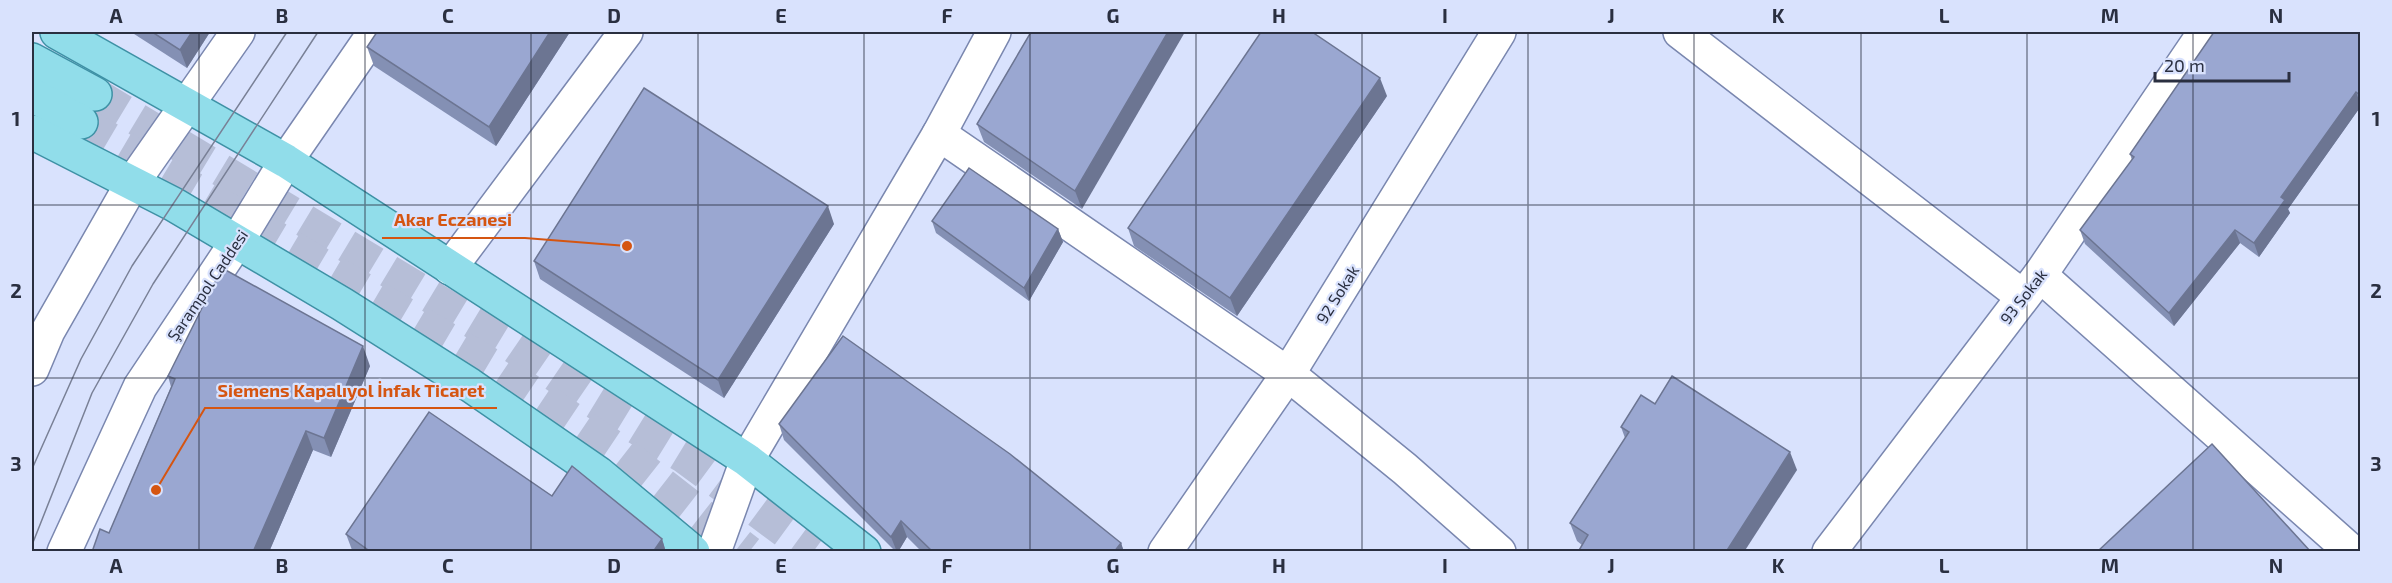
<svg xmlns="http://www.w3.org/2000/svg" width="2392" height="583" font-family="'Exo 2',sans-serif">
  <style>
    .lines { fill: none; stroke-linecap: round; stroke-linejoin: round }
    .major-tunnel { stroke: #b6bed7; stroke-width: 33; stroke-dasharray: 33 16; stroke-linecap: butt }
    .minor-casing { stroke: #7a87af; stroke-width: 36 }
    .major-casing { stroke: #3e91a5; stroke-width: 36 }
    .minor { stroke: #fff; stroke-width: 33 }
    .major { stroke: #91ddea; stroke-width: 33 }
    .tram { stroke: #798096; stroke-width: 1.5 }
    .wall { fill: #8490b4 }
    .shaded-wall { fill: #6c7592 }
    .building { fill: #9aa7d1; stroke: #6c7592; stroke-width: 1.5 }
    .grid { fill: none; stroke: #2a2f40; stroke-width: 1.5; stroke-opacity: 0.55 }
    .labels { text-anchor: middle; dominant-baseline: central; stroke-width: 4.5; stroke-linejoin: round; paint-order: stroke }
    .street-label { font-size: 16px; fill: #2a2f40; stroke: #d9e2fd }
    .leader { fill: none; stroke: #d55511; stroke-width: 2 }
    .callout-dot { fill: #d55511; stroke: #d9e2fd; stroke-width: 2 }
    .callout-label { font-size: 18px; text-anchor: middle; font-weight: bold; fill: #d55511; stroke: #d9e2fd; stroke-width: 4.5; stroke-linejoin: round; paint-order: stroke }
    .neatline { fill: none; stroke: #2a2f40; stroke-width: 2 }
    .grid-label { font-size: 20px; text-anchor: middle; font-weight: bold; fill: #2a2f40 }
  </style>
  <rect width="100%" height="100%" fill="#d9e2fd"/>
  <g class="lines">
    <g class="major-tunnel">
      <path d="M95 94 511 345 591 400 684 457 813 552"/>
      <path d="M81 122 495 367 620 451 749 552"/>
    </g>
    <g class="minor-casing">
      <g id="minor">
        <path d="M1680 32 2022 296"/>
        <path d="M939 134 1288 374 1405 469 1499 552"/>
        <path d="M450 268 626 32"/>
        <path d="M2040 275 2352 552"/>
        <path d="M32 369 48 331 133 182 238 32"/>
        <path d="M64 552 140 387 238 240 286 161 375 32"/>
        <path d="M714 552 747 460 939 134 994 32"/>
        <path d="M1165 552 1288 374 1499 32"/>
        <path d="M1829 552 2040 275 2205 32"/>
      </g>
    </g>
    <g class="major-casing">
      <g id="major">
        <path d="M57 32 286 161 747 460 864 552"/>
        <path d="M32 60 95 94"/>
        <path d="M32 95 81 122"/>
        <path d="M32 132 173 204 342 304 470 385 598 473 693 552"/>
      </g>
    </g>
    <use href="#minor" class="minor"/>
    <use href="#major" class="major"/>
    <g class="tram">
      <path d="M32 469 81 359 132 266 287 32"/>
      <path d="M32 545 92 393 153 284 318 32"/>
    </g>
  </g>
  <g class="wall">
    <path d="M131 32H210L187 68Z"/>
    <path d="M570 32 496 146 374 66 367 47Z"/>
    <path d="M1031 32 1082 209 984 142 977 124Z"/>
    <path d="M2361 32V106L2288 209 2290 213 2259 257 2240 243 2174 326 2085 244 2080 230 2132 160 2130 154Z"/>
    <path d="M1387 96 1237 316 1134 246 1128 228Z"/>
    <path d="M932 221 1058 229 1063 242 1029 301 936 233Z"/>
    <path d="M834 224 724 398 540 279 534 261Z"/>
    <path d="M370 366 331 457 313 450 269 552H92L109 533 171 387 168 376Z"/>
    <path d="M1655 404 1797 470 1582 545 1577 541 1570 523 1625 438 1621 427Z"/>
    <path d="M779 424 1121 543 1124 552H922L907 537 898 552H896L784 440Z"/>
    <path d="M552 496 662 539 666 552H354L352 550 346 534Z"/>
  </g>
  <g class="shaded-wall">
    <path d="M192 32H210L187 68 180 50Z"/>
    <path d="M550 32H570L496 146 489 127Z"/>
    <path d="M1168 32H1185L1082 209 1075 191Z"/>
    <path d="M1380 78 1387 96 1237 316 1230 298Z"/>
    <path d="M2356 92 2361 106 2288 209 2290 213 2259 257 2254 243 2281 197Z"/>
    <path d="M828 206 834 224 724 398 718 380Z"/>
    <path d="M1058 229 1063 242 1029 301 1024 288Z"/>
    <path d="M2235 230 2240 243 2174 326 2169 313Z"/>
    <path d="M363 346 370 366 331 457 324 438Z"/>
    <path d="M306 431 313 450 269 552H253Z"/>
    <path d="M1790 452 1797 470 1744 552H1726Z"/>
    <path d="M901 521 907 537 898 552H897L891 537Z"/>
    <path d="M662 539 666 552H653Z"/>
    <path d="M1121 543 1124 552H1114Z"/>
  </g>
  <g class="building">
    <path d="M152 32H192L180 50Z"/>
    <path d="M377 32H550L489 127 367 47Z"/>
    <path d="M1031 32H1168L1075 191 977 124Z"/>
    <path d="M1261 32H1312L1380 78 1230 298 1128 228Z"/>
    <path d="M2214 32H2361V96L2356 92 2281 197 2285 200 2254 243 2235 230 2169 313 2080 230 2134 157 2130 154Z"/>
    <path d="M644 88 828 206 718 380 534 261Z"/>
    <path d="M969 168 1058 229 1024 288 932 221Z"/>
    <path d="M222 268 363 346 324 438 306 431 253 552H92L100 529 109 533 175 379 168 376Z"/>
    <path d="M843 336 1010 454 1121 543 1114 552H933L901 521 891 537 779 424Z"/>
    <path d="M1672 376 1790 452 1726 552H1578L1588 535 1570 523 1629 432 1621 427 1641 395 1655 404Z"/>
    <path d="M429 412 552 496 572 466 662 539 653 552H371L346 534Z"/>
    <path d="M2212 444 2311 552H2097Z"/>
  </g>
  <path class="grid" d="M199 32V552M365 32V552M531 32V552M698 32V552M864 32V552M1030 32V552M1196 32V552M1362 32V552M1528 32V552M1694 32V552M1861 32V552M2027 32V552M2193 32V552M32 205H2360M32 378H2360"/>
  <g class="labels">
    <g class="street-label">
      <text transform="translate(207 285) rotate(-56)">Şarampol Caddesi</text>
      <text transform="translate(1337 294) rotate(-58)">92 Sokak</text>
      <text transform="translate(2023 296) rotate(-52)">93 Sokak</text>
    </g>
  </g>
  <path class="leader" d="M627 246L525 238H382M156 490L205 408H497"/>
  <g class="callout-dot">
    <circle cx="627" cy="246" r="6"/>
    <circle cx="156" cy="490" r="6"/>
  </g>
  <g class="callout-label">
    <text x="453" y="226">Akar Eczanesi</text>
    <text x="351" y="397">Siemens Kapalıyol İnfak Ticaret</text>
  </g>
  <rect width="2392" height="583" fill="none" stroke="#d9e2fd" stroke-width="66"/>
  <path d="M2155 72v9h134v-9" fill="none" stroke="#2a2f40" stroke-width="3"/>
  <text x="2164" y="72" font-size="18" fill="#2a2f40" stroke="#d9e2fd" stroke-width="4.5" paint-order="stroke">20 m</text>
  <rect x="33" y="33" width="2326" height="517" class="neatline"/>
  <g class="grid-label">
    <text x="116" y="23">A</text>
    <text x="282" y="23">B</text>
    <text x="448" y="23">C</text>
    <text x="614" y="23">D</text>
    <text x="781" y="23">E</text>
    <text x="947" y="23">F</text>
    <text x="1113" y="23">G</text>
    <text x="1279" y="23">H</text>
    <text x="1445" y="23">I</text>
    <text x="1611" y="23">J</text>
    <text x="1778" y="23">K</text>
    <text x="1944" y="23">L</text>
    <text x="2110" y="23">M</text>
    <text x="2276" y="23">N</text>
    <text x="16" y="126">1</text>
    <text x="2376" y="126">1</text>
    <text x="16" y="298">2</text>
    <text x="2376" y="298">2</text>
    <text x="16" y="471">3</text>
    <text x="2376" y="471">3</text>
    <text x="116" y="573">A</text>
    <text x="282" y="573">B</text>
    <text x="448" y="573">C</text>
    <text x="614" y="573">D</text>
    <text x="781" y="573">E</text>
    <text x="947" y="573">F</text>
    <text x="1113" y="573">G</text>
    <text x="1279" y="573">H</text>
    <text x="1445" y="573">I</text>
    <text x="1611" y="573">J</text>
    <text x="1778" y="573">K</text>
    <text x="1944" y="573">L</text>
    <text x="2110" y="573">M</text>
    <text x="2276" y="573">N</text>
  </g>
</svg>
